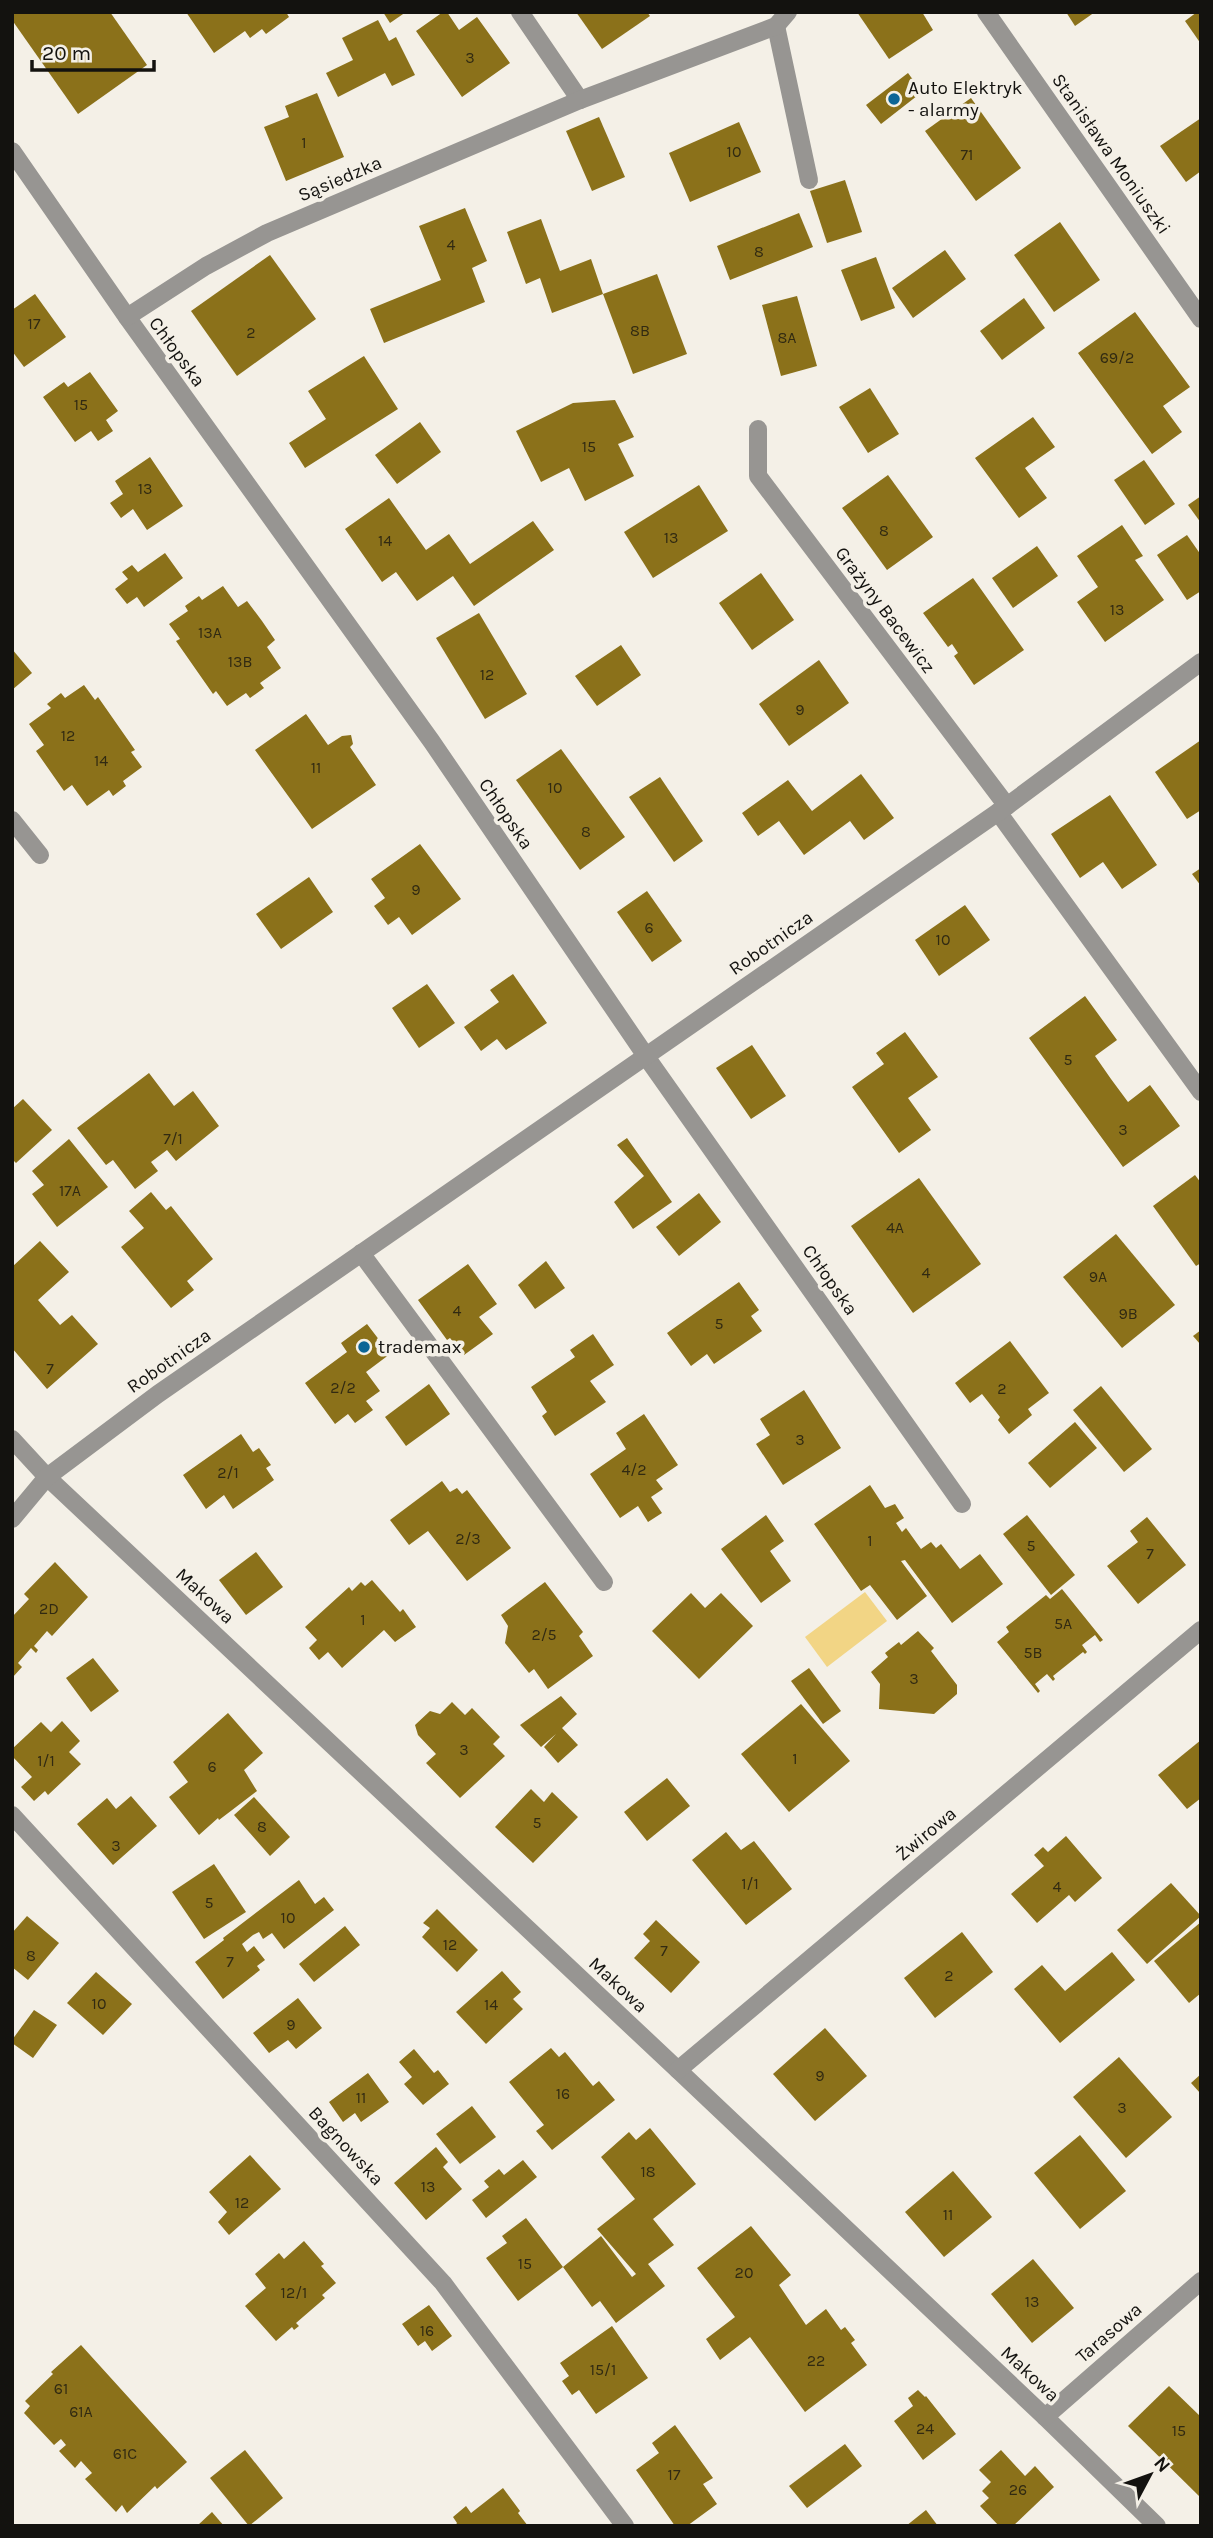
<svg xmlns="http://www.w3.org/2000/svg" width="1213" height="2538" font-family="Karla,sans-serif">
  <style>
    .water { fill: #f2d585 }
    .building { fill: #8b711a }
    .lines { fill: none; stroke-linecap: round; stroke-linejoin: round }
    .service { stroke: #979592; stroke-width: 18 }
    .minor { stroke: #979592; stroke-width: 18 }
    .poi-dot { fill: #0c6596; stroke: #f4f0e7; stroke-width: 2.5 }
    .labels { text-anchor: middle; dominant-baseline: central; stroke-width: 7; stroke-linejoin: round; paint-order: stroke }
    .number-label { font-size: 16px; fill: #312a12 }
    .poi-label { font-size: 19px; fill: #13120f; stroke: #f4f0e7; text-anchor: start }
    .street-label { font-size: 19px; fill: #13120f; stroke: #f4f0e7 }
  </style>
  <rect width="100%" height="100%" fill="#f4f0e7"/>
  <path class="water" d="M865 1592 887 1621 827 1667 805 1637Z"/>
  <g class="building">
    <path d="M12 12H110L147 65 78 114 12 20Z"/>
    <path d="M186 12H286L289 17 266 34 262 29 250 38 245 31 214 53Z"/>
    <path d="M383 12H406L390 23Z"/>
    <path d="M443 12H447L459 30 477 17 510 63 462 97 416 31Z"/>
    <path d="M576 12H647L650 16 602 49Z"/>
    <path d="M857 12H922L933 30 889 59Z"/>
    <path d="M1066 12H1095L1075 26Z"/>
    <path d="M1197 12H1201V44L1185 21Z"/>
    <path d="M378 20 389 41 396 37 415 75 392 86 385 73 338 97 326 73 353 60 342 38Z"/>
    <path d="M908 73 922 92 881 124 866 105Z"/>
    <path d="M317 93 344 157 286 181 264 127 289 117 285 106Z"/>
    <path d="M971 98 1021 168 976 201 925 131Z"/>
    <path d="M599 117 625 177 592 191 566 131Z"/>
    <path d="M1201 118V171L1186 182 1160 146Z"/>
    <path d="M739 122 761 172 690 202 669 153Z"/>
    <path d="M845 180 862 232 827 243 810 191Z"/>
    <path d="M465 208 487 261 472 268 485 302 384 343 370 309 441 280 419 226Z"/>
    <path d="M799 213 813 247 730 280 717 246Z"/>
    <path d="M541 219 560 271 591 259 603 294 552 313 540 278 526 284 507 232Z"/>
    <path d="M1060 222 1100 280 1054 312 1014 255Z"/>
    <path d="M945 250 966 279 913 318 892 288Z"/>
    <path d="M270 255 316 319 237 376 191 311Z"/>
    <path d="M876 257 895 308 861 321 841 270Z"/>
    <path d="M657 274 687 354 633 374 603 294Z"/>
    <path d="M35 294 66 337 24 367 12 351V310Z"/>
    <path d="M797 296 817 366 781 376 762 305Z"/>
    <path d="M1024 298 1045 328 1002 360 980 331Z"/>
    <path d="M1135 312 1190 387 1163 406 1182 432 1152 454 1078 353Z"/>
    <path d="M364 356 398 409 305 468 289 443 326 419 308 391Z"/>
    <path d="M90 372 118 411 106 420 113 431 98 441 91 431 75 442 43 397 64 382 68 387Z"/>
    <path d="M870 388 899 434 868 453 839 407Z"/>
    <path d="M615 400 634 437 618 444 634 476 585 501 569 468 541 482 516 431 573 403Z"/>
    <path d="M1033 417 1055 447 1025 468 1047 498 1019 518 975 458Z"/>
    <path d="M420 422 441 452 397 484 375 455Z"/>
    <path d="M150 457 183 506 147 530 133 509 121 518 110 503 123 494 115 481Z"/>
    <path d="M1144 460 1175 504 1145 525 1114 480Z"/>
    <path d="M888 475 933 537 887 570 842 508Z"/>
    <path d="M699 485 728 531 653 578 624 532Z"/>
    <path d="M1201 496V523L1188 505Z"/>
    <path d="M389 498 426 550 449 534 470 564 533 521 554 550 474 606 453 576 417 601 396 572 382 582 345 529Z"/>
    <path d="M1122 525 1143 556 1135 560 1164 600 1105 642 1077 602 1098 587 1077 556Z"/>
    <path d="M1187 535 1201 555V591L1187 600 1157 555Z"/>
    <path d="M1037 546 1058 576 1013 608 992 578Z"/>
    <path d="M165 553 183 578 144 607 137 597 127 604 115 589 128 579 122 572 132 565 138 572Z"/>
    <path d="M761 573 794 620 752 650 719 603Z"/>
    <path d="M973 578 1024 650 974 685 954 656 958 653 952 644 948 647 923 613Z"/>
    <path d="M223 586 238 607 247 601 262 621 275 640 267 647 281 668 260 683 264 688 250 698 246 693 227 706 216 691 213 694 176 641 180 639 169 624 188 611 185 606 199 596 202 600Z"/>
    <path d="M479 613 527 694 485 719 436 638Z"/>
    <path d="M621 645 641 675 597 706 575 676Z"/>
    <path d="M12 649 32 673 12 690Z"/>
    <path d="M819 660 849 703 789 746 759 704Z"/>
    <path d="M84 685 95 700 98 697 135 750 131 752 142 767 123 781 126 786 113 796 109 790 87 806 72 785 64 791 36 751 44 745 29 724 51 708 47 704 61 693 65 698Z"/>
    <path d="M306 714 328 745 342 736 351 735 353 744 350 747 376 785 312 829 255 750Z"/>
    <path d="M1201 740V810L1187 819 1155 772Z"/>
    <path d="M561 749 625 837 580 870 516 780Z"/>
    <path d="M861 774 894 818 864 840 850 821 804 855 779 821 758 836 742 813 788 780 812 811Z"/>
    <path d="M660 777 703 841 674 862 629 797Z"/>
    <path d="M1110 795 1157 865 1122 889 1103 862 1080 878 1051 834Z"/>
    <path d="M420 844 461 899 412 935 399 917 388 925 374 906 385 898 371 879Z"/>
    <path d="M1201 868V886L1192 874Z"/>
    <path d="M309 877 333 912 281 949 256 914Z"/>
    <path d="M647 891 682 941 652 962 617 912Z"/>
    <path d="M965 905 990 940 939 976 915 940Z"/>
    <path d="M513 974 547 1023 506 1050 497 1039 481 1051 464 1027 499 1002 490 990Z"/>
    <path d="M427 984 455 1023 419 1048 392 1008Z"/>
    <path d="M1085 996 1117 1040 1095 1056 1111 1079 1128 1102 1150 1085 1180 1126 1123 1167 1029 1038Z"/>
    <path d="M905 1032 938 1077 908 1098 931 1130 899 1153 852 1087 884 1064 876 1053Z"/>
    <path d="M752 1045 786 1096 751 1119 716 1068Z"/>
    <path d="M149 1073 174 1106 193 1091 219 1126 176 1161 167 1150 151 1162 158 1171 135 1189 113 1160 106 1165 77 1128Z"/>
    <path d="M23 1099 52 1130 16 1163 12 1159V1109Z"/>
    <path d="M627 1138 672 1202 633 1229 614 1202 644 1176 617 1145Z"/>
    <path d="M69 1139 108 1187 57 1227 32 1194 44 1185 32 1171Z"/>
    <path d="M1195 1175 1201 1183V1263L1196 1266 1153 1206Z"/>
    <path d="M919 1178 981 1264 913 1313 851 1226Z"/>
    <path d="M151 1192 166 1210 171 1206 213 1259 187 1281 194 1290 171 1308 121 1247 144 1228 129 1211Z"/>
    <path d="M699 1193 721 1222 679 1256 656 1227Z"/>
    <path d="M1116 1234 1175 1305 1122 1348 1063 1277Z"/>
    <path d="M40 1241 69 1272 38 1300 60 1325 72 1315 98 1344 47 1389 12 1348V1267Z"/>
    <path d="M546 1261 565 1288 535 1309 518 1285Z"/>
    <path d="M468 1264 497 1304 479 1317 493 1334 464 1355 450 1338 447 1340 418 1300Z"/>
    <path d="M739 1282 759 1310 751 1316 762 1331 714 1364 707 1354 691 1366 667 1333Z"/>
    <path d="M367 1324 390 1354 366 1372 380 1391 366 1401 373 1410 355 1423 348 1414 335 1424 305 1383 347 1352 341 1343Z"/>
    <path d="M1201 1330V1345L1193 1336Z"/>
    <path d="M593 1334 614 1365 590 1381 606 1402 555 1436 542 1416 547 1412 531 1387 575 1357 570 1350Z"/>
    <path d="M1010 1341 1049 1393 1028 1409 1032 1415 1009 1434 998 1420 1000 1417 982 1394 970 1403 955 1383Z"/>
    <path d="M429 1384 450 1414 406 1446 385 1417Z"/>
    <path d="M1101 1386 1152 1449 1124 1472 1073 1410Z"/>
    <path d="M804 1390 841 1448 783 1485 756 1444 770 1435 760 1419Z"/>
    <path d="M644 1414 678 1465 656 1480 663 1489 651 1497 662 1513 648 1522 638 1506 620 1518 590 1474 626 1449 616 1433Z"/>
    <path d="M1075 1422 1097 1448 1050 1488 1028 1463Z"/>
    <path d="M241 1434 253 1452 259 1448 271 1465 266 1468 274 1480 233 1509 224 1495 206 1509 183 1475Z"/>
    <path d="M442 1481 450 1492 457 1488 462 1494 467 1490 511 1548 467 1581 428 1531 409 1545 390 1520Z"/>
    <path d="M870 1485 885 1508 895 1504 904 1518 896 1523 902 1532 906 1528 921 1549 931 1542 936 1548 941 1544 960 1569 980 1554 1003 1584 952 1623 905 1560 901 1561 927 1596 897 1620 870 1585 861 1591 814 1524Z"/>
    <path d="M766 1515 784 1541 770 1551 791 1581 761 1603 721 1549Z"/>
    <path d="M1027 1515 1075 1575 1051 1595 1003 1534Z"/>
    <path d="M1147 1517 1186 1565 1138 1604 1107 1566 1138 1542 1130 1531Z"/>
    <path d="M256 1552 283 1587 246 1615 219 1580Z"/>
    <path d="M55 1562 88 1597 52 1636 47 1631 34 1646 38 1650 36 1653 31 1648 18 1663 22 1667 12 1678V1617L29 1599 24 1594Z"/>
    <path d="M372 1580 400 1612 403 1609 416 1627 395 1642 384 1630 342 1668 328 1652 319 1660 309 1648 317 1640 305 1627 349 1587 352 1591 361 1582 365 1586Z"/>
    <path d="M545 1582 583 1632 579 1636 593 1656 548 1689 534 1669 529 1673 505 1643 508 1626 501 1615Z"/>
    <path d="M1062 1589 1103 1640 1100 1642 1095 1635 1082 1645 1087 1652 1085 1654 1083 1652 1053 1676 1055 1679 1053 1681 1047 1674 1035 1684 1040 1691 1038 1693 997 1642 1009 1632 1006 1627 1046 1595 1050 1599Z"/>
    <path d="M691 1593 705 1608 721 1593 753 1626 699 1679 652 1631Z"/>
    <path d="M918 1631 934 1648 931 1651 957 1685V1694L934 1714 879 1709 880 1684 871 1672 888 1657 885 1653 899 1642 901 1645Z"/>
    <path d="M93 1658 119 1691 91 1712 66 1678Z"/>
    <path d="M809 1668 841 1711 823 1724 791 1681Z"/>
    <path d="M561 1696 577 1714 562 1728 578 1745 558 1763 544 1747 556 1734 541 1747 520 1725Z"/>
    <path d="M452 1702 465 1715 472 1708 500 1737 493 1744 505 1756 460 1798 426 1763 436 1754 418 1735 415 1725 430 1711 440 1714Z"/>
    <path d="M801 1704 850 1761 789 1812 741 1754Z"/>
    <path d="M228 1713 263 1753 244 1770 257 1791 219 1820 218 1818 199 1835 169 1797 188 1782 173 1762Z"/>
    <path d="M62 1721 80 1741 69 1752 81 1764 48 1795 45 1791 34 1801 21 1787 32 1777 12 1756V1749L41 1722 51 1732Z"/>
    <path d="M1201 1740V1798L1187 1809 1158 1775Z"/>
    <path d="M667 1778 690 1806 647 1841 624 1812Z"/>
    <path d="M531 1789 544 1802 552 1792 578 1817 533 1863 495 1827Z"/>
    <path d="M131 1796 157 1826 113 1865 77 1824 107 1798 116 1809Z"/>
    <path d="M254 1797 290 1837 270 1856 234 1815Z"/>
    <path d="M726 1832 741 1850 754 1841 792 1889 746 1925 692 1860Z"/>
    <path d="M1066 1836 1102 1878 1075 1902 1069 1895 1037 1923 1011 1894 1044 1866 1034 1855 1043 1847 1048 1852Z"/>
    <path d="M214 1864 246 1912 204 1939 172 1892Z"/>
    <path d="M299 1880 315 1904 324 1897 334 1910 284 1949 272 1933 263 1939 259 1932 253 1935 242 1944 247 1952 254 1946 265 1960 257 1966 260 1970 223 1999 195 1962 224 1940 223 1938Z"/>
    <path d="M1171 1883 1201 1916 1147 1964 1117 1930Z"/>
    <path d="M437 1909 478 1950 457 1972 422 1937 430 1928 423 1923Z"/>
    <path d="M27 1916 59 1943 28 1980 12 1967V1933Z"/>
    <path d="M656 1920 700 1962 671 1993 634 1958 650 1941 643 1934Z"/>
    <path d="M1201 1922V1993L1189 2003 1154 1961Z"/>
    <path d="M345 1926 360 1945 314 1982 299 1964Z"/>
    <path d="M962 1932 993 1972 935 2018 904 1978Z"/>
    <path d="M1112 1952 1135 1980 1060 2043 1014 1989 1042 1965 1065 1991Z"/>
    <path d="M502 1971 521 1992 513 1999 523 2009 486 2044 456 2012Z"/>
    <path d="M96 1972 132 2004 103 2035 67 2003Z"/>
    <path d="M298 1998 322 2028 296 2049 288 2040 269 2053 253 2033Z"/>
    <path d="M34 2010 57 2025 33 2058 12 2043V2040Z"/>
    <path d="M825 2028 867 2076 815 2121 773 2074Z"/>
    <path d="M551 2048 559 2057 565 2052 593 2086 599 2081 615 2100 552 2150 536 2131 544 2125 509 2082Z"/>
    <path d="M414 2049 434 2073 438 2070 449 2084 423 2105 404 2084 412 2077 399 2062Z"/>
    <path d="M1119 2057 1172 2117 1126 2158 1073 2097Z"/>
    <path d="M368 2073 389 2102 361 2122 355 2113 343 2122 329 2102Z"/>
    <path d="M1201 2074V2094L1191 2083Z"/>
    <path d="M472 2106 496 2137 460 2164 436 2134Z"/>
    <path d="M650 2128 696 2184 653 2219 674 2245 648 2264 665 2286 616 2323 600 2301 592 2307 563 2267 518 2301 486 2258 507 2243 502 2236 526 2218 563 2267 601 2236 632 2277 636 2274 597 2229 635 2199 601 2157 629 2132 636 2140Z"/>
    <path d="M1080 2135 1126 2191 1080 2229 1034 2173Z"/>
    <path d="M436 2147 448 2162 443 2167 462 2189 426 2220 394 2183Z"/>
    <path d="M250 2155 281 2189 229 2235 218 2222 227 2212 209 2192Z"/>
    <path d="M523 2160 537 2177 486 2218 472 2200 489 2187 484 2181 499 2169 504 2175Z"/>
    <path d="M953 2171 992 2217 944 2257 905 2212Z"/>
    <path d="M751 2226 791 2275 779 2285 806 2325 826 2309 841 2330 845 2327 855 2340 851 2343 867 2365 805 2412 750 2337 720 2360 706 2339 735 2317 697 2268Z"/>
    <path d="M304 2241 324 2264 321 2266 336 2283 322 2295 325 2298 296 2323 299 2326 294 2330 292 2327 276 2341 245 2306 266 2288 255 2274 279 2253 284 2259Z"/>
    <path d="M1033 2259 1074 2308 1032 2343 991 2294Z"/>
    <path d="M429 2305 452 2336 432 2351 425 2341 418 2346 402 2324Z"/>
    <path d="M612 2326 648 2378 596 2414 579 2390 572 2395 562 2381 569 2376 560 2363Z"/>
    <path d="M81 2345 187 2462 157 2489 155 2486 127 2513 122 2505 116 2512 85 2479 92 2473 81 2461 75 2468 59 2451 66 2445 61 2439 54 2445 24 2413 30 2406 25 2401 53 2374 51 2372Z"/>
    <path d="M1169 2386 1201 2417V2498L1128 2426Z"/>
    <path d="M918 2390 925 2397 926 2396 956 2434 923 2460 894 2421 913 2406 908 2398Z"/>
    <path d="M675 2425 713 2478 703 2484 717 2504 687 2526H675L636 2470 659 2453 652 2443Z"/>
    <path d="M845 2444 862 2466 807 2508 789 2486Z"/>
    <path d="M245 2450 283 2498 249 2526 210 2478Z"/>
    <path d="M1001 2450 1025 2476 1035 2466 1054 2487 1013 2526H999L980 2506 989 2498 982 2491 991 2482 979 2470Z"/>
    <path d="M503 2488 520 2511 518 2513 528 2526H455L457 2523 453 2517 466 2506 471 2513Z"/>
    <path d="M926 2510 938 2526H906Z"/>
    <path d="M212 2512 224 2526H197Z"/>
  </g>
  <g class="lines">
    <path class="service" d="M776 26 809 180"/>
    <g class="minor">
      <path d="M520 12 580 100"/>
      <path d="M986 12 1201 319"/>
      <path d="M12 151 127 317 432 742 652 1065 962 1504"/>
      <path d="M127 317 206 266 267 233 580 100 776 26 788 12"/>
      <path d="M758 429V476L1007 806"/>
      <path d="M998 812 1201 1092"/>
      <path d="M12 820 40 855"/>
      <path d="M361 1253 604 1582"/>
      <path d="M12 1439 47 1477 678 2070 1045 2417 1157 2526"/>
      <path d="M12 1519 47 1477 158 1394 1007 806 1201 662"/>
      <path d="M12 1815 443 2283 625 2526"/>
      <path d="M678 2070 1201 1630"/>
      <path d="M1045 2417 1201 2281"/>
    </g>
  </g>
  <g class="poi-dot">
    <circle cx="894" cy="99" r="7"/>
    <circle cx="364" cy="1347" r="7"/>
  </g>
  <g class="labels">
    <g class="number-label">
      <text x="470" y="57">3</text>
      <text x="304" y="142">1</text>
      <text x="734" y="151">10</text>
      <text x="967" y="154">71</text>
      <text x="451" y="244">4</text>
      <text x="759" y="251">8</text>
      <text x="34" y="323">17</text>
      <text x="640" y="330">8B</text>
      <text x="251" y="332">2</text>
      <text x="787" y="337">8A</text>
      <text x="1117" y="357">69/2</text>
      <text x="81" y="404">15</text>
      <text x="589" y="446">15</text>
      <text x="145" y="488">13</text>
      <text x="884" y="530">8</text>
      <text x="671" y="537">13</text>
      <text x="385" y="540">14</text>
      <text x="1117" y="609">13</text>
      <text x="210" y="632">13A</text>
      <text x="240" y="661">13B</text>
      <text x="487" y="674">12</text>
      <text x="800" y="709">9</text>
      <text x="68" y="735">12</text>
      <text x="101" y="760">14</text>
      <text x="316" y="767">11</text>
      <text x="555" y="787">10</text>
      <text x="586" y="831">8</text>
      <text x="416" y="889">9</text>
      <text x="649" y="927">6</text>
      <text x="943" y="939">10</text>
      <text x="1068" y="1059">5</text>
      <text x="1123" y="1129">3</text>
      <text x="173" y="1138">7/1</text>
      <text x="70" y="1190">17A</text>
      <text x="895" y="1227">4A</text>
      <text x="926" y="1272">4</text>
      <text x="1098" y="1276">9A</text>
      <text x="457" y="1310">4</text>
      <text x="1128" y="1313">9B</text>
      <text x="719" y="1323">5</text>
      <text x="50" y="1368">7</text>
      <text x="343" y="1387">2/2</text>
      <text x="1002" y="1388">2</text>
      <text x="800" y="1439">3</text>
      <text x="634" y="1469">4/2</text>
      <text x="228" y="1472">2/1</text>
      <text x="468" y="1538">2/3</text>
      <text x="870" y="1540">1</text>
      <text x="1031" y="1545">5</text>
      <text x="1150" y="1553">7</text>
      <text x="49" y="1608">2D</text>
      <text x="363" y="1619">1</text>
      <text x="1063" y="1623">5A</text>
      <text x="544" y="1634">2/5</text>
      <text x="1033" y="1652">5B</text>
      <text x="914" y="1678">3</text>
      <text x="464" y="1749">3</text>
      <text x="795" y="1758">1</text>
      <text x="46" y="1760">1/1</text>
      <text x="212" y="1766">6</text>
      <text x="537" y="1822">5</text>
      <text x="262" y="1826">8</text>
      <text x="116" y="1845">3</text>
      <text x="750" y="1883">1/1</text>
      <text x="1057" y="1886">4</text>
      <text x="209" y="1902">5</text>
      <text x="288" y="1917">10</text>
      <text x="450" y="1944">12</text>
      <text x="664" y="1950">7</text>
      <text x="31" y="1955">8</text>
      <text x="230" y="1961">7</text>
      <text x="949" y="1975">2</text>
      <text x="99" y="2003">10</text>
      <text x="491" y="2004">14</text>
      <text x="291" y="2024">9</text>
      <text x="820" y="2075">9</text>
      <text x="563" y="2093">16</text>
      <text x="361" y="2097">11</text>
      <text x="1122" y="2107">3</text>
      <text x="648" y="2171">18</text>
      <text x="428" y="2186">13</text>
      <text x="242" y="2202">12</text>
      <text x="948" y="2214">11</text>
      <text x="525" y="2263">15</text>
      <text x="744" y="2272">20</text>
      <text x="294" y="2292">12/1</text>
      <text x="1032" y="2301">13</text>
      <text x="427" y="2330">16</text>
      <text x="816" y="2360">22</text>
      <text x="603" y="2369">15/1</text>
      <text x="61" y="2388">61</text>
      <text x="81" y="2411">61A</text>
      <text x="925" y="2428">24</text>
      <text x="1179" y="2430">15</text>
      <text x="125" y="2453">61C</text>
      <text x="674" y="2474">17</text>
      <text x="1018" y="2489">26</text>
    </g>
    <g class="poi-label">
      <text x="908" y="88">Auto Elektryk<tspan x="908" dy="22">- alarmy</tspan></text>
      <text x="378" y="1347">trademax</text>
    </g>
    <g class="street-label">
      <text transform="translate(1111 154) rotate(55)">Stanisława Moniuszki</text>
      <text transform="translate(340 179) rotate(-23)">Sąsiedzka</text>
      <text transform="translate(177 352) rotate(54)">Chłopska</text>
      <text transform="translate(885 610) rotate(53)">Grażyny Bacewicz</text>
      <text transform="translate(506 814) rotate(56)">Chłopska</text>
      <text transform="translate(771 943) rotate(-35)">Robotnicza</text>
      <text transform="translate(830 1280) rotate(55)">Chłopska</text>
      <text transform="translate(169 1361) rotate(-35)">Robotnicza</text>
      <text transform="translate(205 1596) rotate(43)">Makowa</text>
      <text transform="translate(926 1834) rotate(-40)">Żwirowa</text>
      <text transform="translate(618 1985) rotate(43)">Makowa</text>
      <text transform="translate(346 2146) rotate(47)">Bagnowska</text>
      <text transform="translate(1109 2333) rotate(-41)">Tarasowa</text>
      <text transform="translate(1030 2374) rotate(43)">Makowa</text>
    </g>
  </g>
  <rect width="1213" height="2538" fill="none" stroke="#13120f" stroke-width="28"/>
  <g transform="translate(1150 2475) rotate(49)" stroke="#f4f0e7" stroke-width="5" paint-order="stroke">
  <path d="M0-5L12 26L0 18L-12 26Z" fill="#13120f"/>
  <text y="-10" font-size="19" font-weight="bold" text-anchor="middle" fill="#13120f">N</text>
  </g>
  <path d="M32 60v10h122v-10" fill="none" stroke="#13120f" stroke-width="3.5"/>
  <text x="42" y="60" font-size="21" fill="#13120f" stroke="#f4f0e7" stroke-width="5" paint-order="stroke">20 m</text>
</svg>
